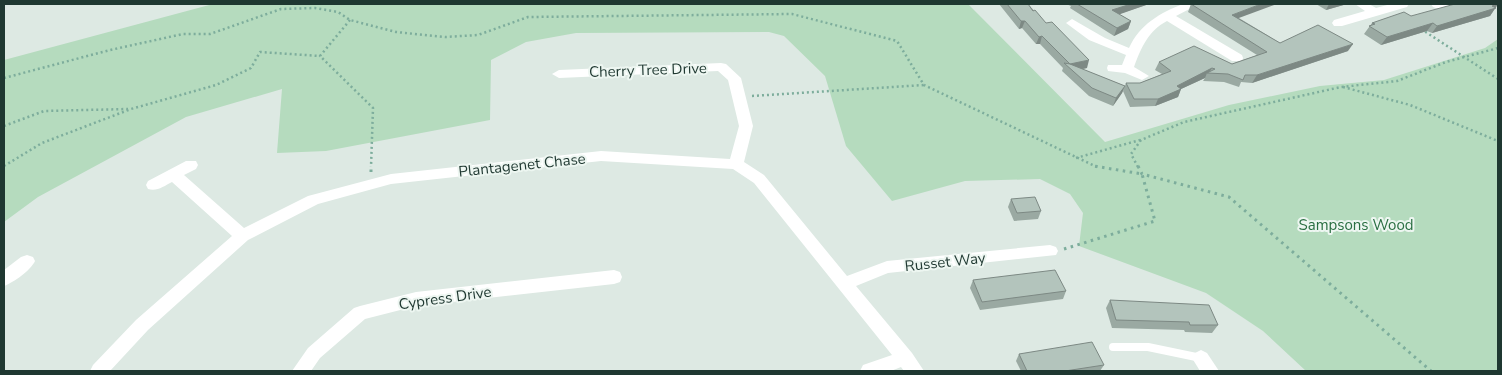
<svg xmlns="http://www.w3.org/2000/svg" width="1502" height="375" font-family="'Nunito Sans',sans-serif">
  <style>
    .green { fill: #b5dbbe }
    .lines { fill: none; stroke-linecap: round; stroke-linejoin: round }
    .path-far1 { stroke: #7dad9c; stroke-width: 2.5; stroke-dasharray: 2 3; stroke-linecap: butt }
    .path { stroke: #7dad9c; stroke-width: 3; stroke-dasharray: 2.5 4.5; stroke-linecap: butt }
    .service { stroke: #fff; stroke-width: 8 }
    .minor { fill: #fff; fill-rule: evenodd }
    .wall { fill: #9aa9a2 }
    .shaded-wall { fill: #7d8984 }
    .building { fill: #b3c4bc; stroke: #7d8984 }
    .labels { text-anchor: middle; dominant-baseline: central; stroke-width: 4; stroke-linejoin: round; paint-order: stroke }
    .street-label { font-size: 15px; fill: #1f3831; stroke: #edf6f1 }
    .park-label { font-size: 15px; fill: #2a6f42; stroke: #edf6f1 }
  </style>
  <rect width="100%" height="100%" fill="#dde9e3"/>
  <path class="green" d="M213 4H968L1105 142 1229 105 1320 86 1384 80 1485 48 1498 39V371H1306L1263 331 1206 293 1079 246 1083 213 1070 194 1040 179 965 181 892 201 846 146 825 76 784 36 769 32 576 33 526 42 491 60 490 120 326 151 277 153 282 89 186 117 38 197 4 222V60Z"/>
  <g class="lines">
    <g class="path-far1">
      <path d="M350 20 320 56 373 108 371 167"/>
      <path d="M1421 29 1498 79"/>
      <path d="M4 78 110 50 183 34H210L281 9 315 8 338 12 350 20 396 32 445 37 478 35 528 17 792 14 897 41 924 85 1097 167"/>
      <path d="M1343 87 1410 105 1498 141"/>
      <path d="M752 96 924 85"/>
      <path d="M4 126 44 111 128 109"/>
      <path d="M1076 158 1140 140"/>
      <path d="M4 166 42 143 131 109 216 85 251 68 260 52 320 56"/>
      <path d="M1138 167 1131 154 1141 140 1184 122 1341 87 1397 81 1446 62 1498 48"/>
    </g>
    <g class="path">
      <path d="M1138 166 1142 174 1229 197 1431 371"/>
      <path d="M371 172V166"/>
      <path d="M1064 249 1155 221 1142 174 1094 166"/>
    </g>
    <path class="service" d="M1113 347H1148L1201 358"/>
    <g class="minor">
      <path d="M1183 4H1199L1176 16 1242 55 1243 58 1242 61H1232L1167 21C1148 31 1141 48 1134 67L1149 76 1142 80 1125 73 1108 71 1107 68 1108 65H1122L1126 55 1089 40 1066 23 1072 19 1105 38 1129 48C1140 24 1160 13 1183 4Z"/>
      <path d="M1355 4H1369L1376 8 1391 4H1409L1407 7 1342 26H1334L1332 23 1334 20 1365 11Z"/>
      <path d="M1431 4H1447L1451 7 1445 11 1433 7Z"/>
      <path d="M721 63 726 64 741 78 753 126 744 162 764 175 847 276 887 261 1050 245 1056 247 1058 251 1056 255 888 273 856 286 912 353 924 371H904L901 367 891 371H860L863 365 892 355 754 183 733 169 601 161 391 184 318 204 248 240 148 330 110 371H90L93 365 136 320 232 236 172 182C164 186 157 192 148 189L146 185 148 181 186 161H196L198 165 196 169 184 175 244 228 308 196 391 174 601 151 730 159 739 126 728 80 718 71 559 78 552 74 559 70Z"/>
      <path d="M27 255 33 257 35 261C30 271 14 282 4 286V270L21 257Z"/>
      <path d="M614 270 620 272 622 277 620 282 614 284 416 306 365 319 320 358 311 371H292L308 348 354 308 360 306 416 292Z"/>
      <path d="M1201 350 1207 353 1219 371H1200L1192 358 1195 353Z"/>
    </g>
  </g>
  <g class="wall">
    <path d="M999 4H1028L1087 68 1082 69 1125 86 1122 93 1113 106 1089 96 1062 71 1063 68 1040 44H1036L1022 28 1019 29Z"/>
    <path d="M1066 4H1149L1119 14 1131 21 1128 29 1114 36 1070 8 1071 6Z"/>
    <path d="M1191 4 1239 18 1280 43 1348 51 1252 83 1241 82 1239 87 1224 82 1203 81 1205 78 1181 89 1178 97 1155 106 1130 107 1123 91 1126 83H1140L1162 74 1155 70 1159 62 1232 64 1257 55 1188 12Z"/>
    <path d="M1316 4H1347L1326 10Z"/>
    <path d="M1498 4 1490 16 1432 33 1427 31 1381 45 1364 34 1372 23 1411 16Z"/>
    <path d="M1011 199 1041 211 1038 219 1014 221 1008 207Z"/>
    <path d="M973 280 1066 291 1063 299 980 310 970 288Z"/>
    <path d="M1110 300 1218 325 1212 333 1185 332 1184 330 1112 328 1106 308Z"/>
    <path d="M1019 354 1104 365 1100 371H1021L1016 361Z"/>
  </g>
  <g class="shaded-wall">
    <path d="M1131 4H1149L1109 18 1112 10Z"/>
    <path d="M1261 4H1277L1228 22 1232 15Z"/>
    <path d="M1329 4H1347L1326 10Z"/>
    <path d="M1498 4 1490 16 1432 33 1437 26Z"/>
    <path d="M1021 21H1025L1022 28 1019 29Z"/>
    <path d="M1131 21 1128 29 1114 36 1117 28Z"/>
    <path d="M1433 23 1427 31 1381 45 1387 37Z"/>
    <path d="M1042 36 1040 44H1036L1039 37Z"/>
    <path d="M1353 44 1348 51 1252 83 1257 75Z"/>
    <path d="M1089 60 1087 68 1073 71 1070 64Z"/>
    <path d="M1212 68 1209 73H1207L1205 78 1181 89 1178 97 1155 106 1158 99 1177 86Z"/>
    <path d="M1125 86 1122 93 1113 106 1116 98Z"/>
  </g>
  <g class="building">
    <path d="M1007 4H1028L1033 11 1035 10 1046 23 1052 22 1089 60 1070 64 1125 86 1116 98 1092 88 1064 63 1070 64 1042 36 1039 37 1025 21H1021Z"/>
    <path d="M1077 4H1131L1112 10 1131 21 1117 28Z"/>
    <path d="M1191 4H1261L1232 15 1280 43 1318 25 1353 44 1257 75H1245L1243 80 1228 74 1207 73 1215 69 1212 68 1177 86 1181 89 1158 99H1134L1126 83H1140L1171 71 1159 62 1194 46 1232 64 1267 52Z"/>
    <path d="M1455 4H1498L1492 6 1496 8 1437 26 1433 23 1387 37 1369 26 1375 24 1372 23 1404 12 1411 16Z"/>
    <path d="M1035 197 1041 211 1017 213 1011 199Z"/>
    <path d="M1055 270 1066 291 982 302 973 280Z"/>
    <path d="M1110 300 1209 305 1218 325H1190L1189 322 1116 320Z"/>
    <path d="M1092 342 1104 365 1065 371H1027L1019 354Z"/>
  </g>
  <g class="labels">
    <g class="street-label">
      <text transform="translate(648 70) rotate(-2)">Cherry Tree Drive</text>
      <text transform="translate(522 165) rotate(-6)">Plantagenet Chase</text>
      <text transform="translate(945 262) rotate(-6)">Russet Way</text>
      <text transform="translate(445 298) rotate(-8)">Cypress Drive</text>
    </g>
    <g class="park-label">
      <text x="1356" y="225">Sampsons Wood</text>
    </g>
  </g>
  <rect width="1502" height="375" fill="none" stroke="#1f3831" stroke-width="10"/>
</svg>
